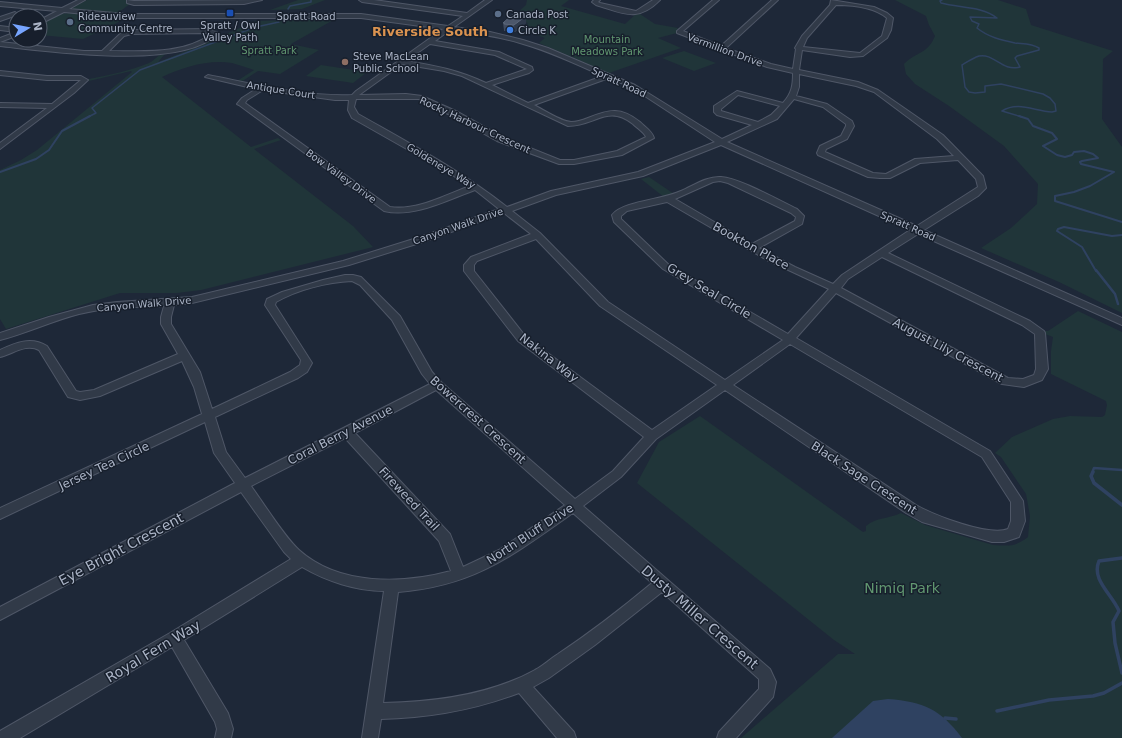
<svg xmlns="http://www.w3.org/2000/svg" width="1122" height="738" font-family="'DejaVu Sans',sans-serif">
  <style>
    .green { fill: #203539 }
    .water { fill: #2f4261 }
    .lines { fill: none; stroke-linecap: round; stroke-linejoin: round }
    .stream-far3 { stroke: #2f4261; stroke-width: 1.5 }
    .stream-far2 { stroke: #2f4261; stroke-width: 2 }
    .stream-far1 { stroke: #2f4261; stroke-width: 2.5 }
    .stream { stroke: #2f4261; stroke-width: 3.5 }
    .minor-casing { stroke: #4f5767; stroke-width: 2 }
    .minor { fill: #313a48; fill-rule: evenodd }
    .wall { fill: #414c60 }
    .shaded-wall { fill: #2e394b }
    .building { fill: #4c576b; stroke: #5b6679 }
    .transit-dot { fill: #1a4fb4; stroke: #171f2c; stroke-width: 1.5 }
    .service-dot { fill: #5c6f8a; stroke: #171f2c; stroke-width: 1.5 }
    .shop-dot { fill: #3f7fe0; stroke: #171f2c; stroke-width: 1.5 }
    .education-dot { fill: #8d6e63; stroke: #171f2c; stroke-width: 1.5 }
    .labels { text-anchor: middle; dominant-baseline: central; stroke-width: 3; stroke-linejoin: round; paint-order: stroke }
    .far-poi-label { font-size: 10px; fill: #abb4c6; stroke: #171f2c; text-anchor: start }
    .far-street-label { font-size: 10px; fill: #abb4c6; stroke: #171f2c }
    .far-park-label { font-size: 10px; fill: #619770; stroke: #171f2c }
    .street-label { font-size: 12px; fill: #abb4c6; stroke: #171f2c }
    .far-district-label { font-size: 13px; font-weight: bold; fill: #db9350; stroke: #171f2c }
    .near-street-label { font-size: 14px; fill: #abb4c6; stroke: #171f2c }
    .near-park-label { font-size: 14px; fill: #619770; stroke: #171f2c }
  </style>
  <rect width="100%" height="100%" fill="#1e2838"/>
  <g class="green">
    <path d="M87 0H128L127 2 131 3 118 13 73 9V7Z"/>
    <path d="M298 0H325L302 9 270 10Z"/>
    <path d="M527 0H569L561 6 625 24 636 14H640L655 24 678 28 676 31 677 33 658 38 681 48 609 73 539 43 545 38 521 29 528 23 522 21 527 17 516 14 526 5Z"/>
    <path d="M895 0H998L1026 9 1031 25 1113 51 1103 59 1102 119 1122 147V313L1059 282 981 248 1011 228 1037 204 1038 184 1004 146 949 106 915 84 906 74 904 64C917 51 927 55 935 36L929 25 926 16Z"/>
    <path d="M70 13 127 18 83 39 40 35V24L60 14Z"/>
    <path d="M335 19 291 44 319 50 280 74 258 71 241 82 237 81 254 70C247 68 240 65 232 63 209 59 183 67 162 77L251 147 278 138 281 140 254 149 353 226 373 247 201 290 177 293H120L6 329 0 319V170L21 160 37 150 132 72 131 71 89 81V79C109 75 130 71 149 63 156 60 157 54 165 54L158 62 199 46 256 21Z"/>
    <path d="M684 51 716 63 694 71 662 58Z"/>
    <path d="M321 65 367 72 353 83 306 76Z"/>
    <path d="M649 177 674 194 664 197 641 179Z"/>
    <path d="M1078 311 1122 332V738H741L838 654H855L834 640 637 483 659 442 700 416 863 532 866 531V526C877 517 888 519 901 513L925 525 993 545C1009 546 1015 547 1028 537L1030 516 1026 494 1001 457 995 453 1012 437 1053 419 1070 416 1102 417 1105 415 1107 405 1106 401 1051 374V351L1053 337 1045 334 1044 331H1048Z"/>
  </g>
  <path class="water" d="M888 699C924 702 940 709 962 738H832L873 701Z"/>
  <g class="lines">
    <g class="stream-far3">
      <path d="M942 0 940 1 941 3C959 8 982 6 997 18L970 17 972 21 979 24 977 28C988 37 1001 40 1015 43 1023 44 1031 43 1039 48V50L1017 56 1015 58 1020 67C1002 72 994 53 979 56 973 58 967 62 962 65L965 87 969 92 975 93 985 92V86L1001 84 1043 94 1050 98 1055 104 1056 111 1052 112C1034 111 1018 101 1002 111L1022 117"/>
      <path d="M288 9 290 6 311 2V0"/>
      <path d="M88 117 96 113 92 108 140 70 256 27 279 22"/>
    </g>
    <g class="stream-far2">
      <path d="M1019 116 1028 119 1033 126 1052 133 1057 139 1043 146 1057 155 1065 157 1072 155 1074 152 1084 151 1093 154 1098 158 1082 161 1080 162 1081 164 1114 172 1090 186 1074 192 1055 196V201L1122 222"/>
      <path d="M0 172 36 159 49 150 62 131 90 116"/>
      <path d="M1096 271 1082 247 1057 231 1058 229 1064 227 1112 236 1122 235"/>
    </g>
    <g class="stream-far1">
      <path d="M1096 270 1115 294 1118 304"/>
      <path d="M1092 473 1094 468 1122 470"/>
    </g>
    <g class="stream">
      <path d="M1093 472 1091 476 1094 483 1122 505"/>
      <path d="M1122 558 1099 561C1091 580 1112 594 1119 611L1113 622 1115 643 1122 673"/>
      <path d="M997 711 1049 700 1093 696 1104 693 1122 683"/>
      <path d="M945 718 956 719"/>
    </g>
    <g class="minor-casing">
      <g id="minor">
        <path d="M78 0H85L69 9 126 14H361L448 26 463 16 362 2 359 0H374L467 13 485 0H492L454 27 490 32 523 40 548 48 635 85 722 139 752 125 717 115 714 112V106L737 91 783 103C792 93 793 85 793 73L767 67 677 33V31L713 0H719L683 31 721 46 772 0H778L726 48 771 64 793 69 796 49 795 48 802 36 830 5 831 0 874 7 887 13 893 18 891 30 887 38 863 56 850 57 802 50 799 70 858 82 878 90 943 135 983 176 986 188 978 196 924 230 1122 318V325L918 234 888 253 1030 321 1044 331 1045 333 1048 369 1042 380 1024 387 1002 384 836 293 796 338 990 451 1023 501 1025 521 1019 537 1004 542H992L922 522 906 513 725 390 656 439 621 477 583 506 770 669 776 682 773 697 736 738H717L719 732 759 689V679L662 592 595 645 549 678 533 687 574 732 576 738H557L519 693C474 710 429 718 381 719L378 738H362L384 591C356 591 326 581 302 567L184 640 228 713 233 729 231 738H215L217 729 215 722 172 647 20 738H0V731L170 633 291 559 284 552 241 492 0 620V607L235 483 214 453 205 422 0 519V508L202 414 194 387 182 361 100 396 80 400 68 397 39 350C26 343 13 354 0 357V350C15 343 31 336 47 346L76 391 80 392 94 390 178 354 161 324V317L164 306C135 307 107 307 79 314 52 321 27 333 0 340V333L49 317 93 305 117 302 192 297 343 261 420 237 499 209 475 190C447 200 414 218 384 211L239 105 237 104 242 98 256 89 205 77 208 75C254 84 305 97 352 95L356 91 443 29 361 18H126L64 12 40 24V20L57 11 0 6V2L62 8ZM836 5C852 5 874 7 887 18L882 36 860 53 803 47 807 38ZM450 30C473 33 497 36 520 43 549 51 576 64 603 76L528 103 492 85 529 73 533 70 532 67 499 52 435 41ZM430 44 495 55 527 69 486 83C458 70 437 66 406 61ZM402 64 444 71 462 76 568 126C596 126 607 104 633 124 637 128 644 132 646 137L617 151 574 160H560L503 137 458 112 422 96 406 94 359 95ZM799 74 856 86 874 92 937 139 954 156 915 159 886 174 873 173 825 152 826 149 847 139 854 126 852 121 827 104 796 96 799 87ZM609 78 631 87 715 142 638 172 551 191 507 207C460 170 409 143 358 114L354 107 356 99H419L452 116 497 141 559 164H574L622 155 654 138C652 131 645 127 640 122 621 107 610 109 588 118 583 120 577 122 571 122 560 121 544 110 534 105ZM263 90 335 100H349L348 110 352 118 449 173 470 186C445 195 417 211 390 207L245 103 247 100ZM738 95 780 106 771 115 758 122 721 111V109ZM794 99 823 107 846 124V126L841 136 820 146 817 153 818 155 868 177 880 178H890L920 163 958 160 976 179 978 187 917 226 727 142 777 119ZM721 145 910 230 842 275 833 284 795 267 759 248 802 224 804 216 797 209C778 200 739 178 721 177 707 176 693 186 681 191 662 200 623 201 612 215L614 222 663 269 783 340 725 380 608 302 540 233 512 211 556 195 643 176ZM720 181 728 183 791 213 796 217 795 221 752 244 675 199 713 182ZM667 202 767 260 829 289 788 334 669 265 621 219V216L627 211ZM504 213 531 234 471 257 464 265V271L518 341 644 437 613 471 575 499 441 382 432 372 400 316 361 277 353 275H345L323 280 282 292 267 299 265 305 301 360 300 365 290 372 212 409 200 372 171 324V317L174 305 192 303 349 265 426 241ZM536 239 600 306 717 385 652 430 526 337 474 271V265L477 261ZM882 257 1022 325 1035 334 1036 369 1034 375 1023 379 1008 378 841 288 848 279ZM352 281 360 285 392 320 422 374 430 384 245 478 226 452 215 417 298 378 307 372 312 363 275 305 276 302C297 290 327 282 352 281ZM790 344 982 457 1011 502V521L1008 529C990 537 933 515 916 505L733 385ZM436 390 565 505 499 550 463 567 450 534 355 433ZM345 438 439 541 451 571C403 584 339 586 299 550 283 535 265 505 251 486ZM573 513 652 583C622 608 591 632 558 654 550 659 543 666 535 670 490 695 435 702 383 703L398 592C475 586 513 555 573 513Z"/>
        <path d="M127 0 134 1 262 0 244 4 134 5 127 3Z"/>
        <path d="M594 0H600L598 2 600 3 636 11 653 0H660C637 23 623 13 596 5L592 2Z"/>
        <path d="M15 12 18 14 17 15 0 21V17Z"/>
        <path d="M0 26 16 28V32L0 30Z"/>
        <path d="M209 29 218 33C184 71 47 51 0 46V42L84 51H102L120 34 131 30ZM208 33 211 34C183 55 142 51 109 51L124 36 132 34Z"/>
        <path d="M16 32V36L0 42V38Z"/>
        <path d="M0 71 47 76H81L88 80 74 93 0 149V143L47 108 0 107V103L52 104 81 80H47L0 75Z"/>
      </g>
    </g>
    <use href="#minor" class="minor"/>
  </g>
  <path class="wall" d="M526 16V23L515 32 504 31V30L503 23Z"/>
  <path class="shaded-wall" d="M526 16V23L515 32 514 25Z"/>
  <path class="building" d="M513 14 526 16 514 25 504 24 505 23H503Z"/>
  <rect class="transit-dot" x="226" y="9" width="8" height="8" rx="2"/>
  <g class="service-dot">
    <circle cx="498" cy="14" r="4"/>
    <circle cx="70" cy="22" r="4"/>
  </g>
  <circle class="shop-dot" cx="510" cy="30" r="4"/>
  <circle class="education-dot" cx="345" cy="62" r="4"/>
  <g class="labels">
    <g class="far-poi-label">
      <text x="506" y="14">Canada Post</text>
      <text x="78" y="16">Rideauview<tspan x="78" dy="12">Community Centre</tspan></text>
      <text x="230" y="25" text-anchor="middle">Spratt / Owl<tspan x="230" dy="12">Valley Path</tspan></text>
      <text x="518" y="30">Circle K</text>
      <text x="353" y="56">Steve MacLean<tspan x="353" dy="12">Public School</tspan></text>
    </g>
    <g class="far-street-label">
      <text x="306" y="16">Spratt Road</text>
      <text transform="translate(725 50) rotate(20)">Vermillion Drive</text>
      <text transform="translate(619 82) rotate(25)">Spratt Road</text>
      <text transform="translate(281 90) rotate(9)">Antique Court</text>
      <text transform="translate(475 125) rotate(25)">Rocky Harbour Crescent</text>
      <text transform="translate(441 166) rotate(31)">Goldeneye Way</text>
      <text transform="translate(341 176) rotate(36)">Bow Valley Drive</text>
      <text transform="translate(458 226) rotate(-19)">Canyon Walk Drive</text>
      <text transform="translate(908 226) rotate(24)">Spratt Road</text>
      <text transform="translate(144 304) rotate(-5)">Canyon Walk Drive</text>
    </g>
    <g class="far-park-label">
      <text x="607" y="39">Mountain<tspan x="607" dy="12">Meadows Park</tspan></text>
      <text x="269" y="50">Spratt Park</text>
    </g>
    <g class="street-label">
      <text transform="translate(751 246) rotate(29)">Bookton Place</text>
      <text transform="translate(709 291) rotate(31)">Grey Seal Circle</text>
      <text transform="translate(948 350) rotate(28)">August Lily Crescent</text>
      <text transform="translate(549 358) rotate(38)">Nakina Way</text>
      <text transform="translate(478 420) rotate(42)">Bowercrest Crescent</text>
      <text transform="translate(340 435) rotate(-27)">Coral Berry Avenue</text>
      <text transform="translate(104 466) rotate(-25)">Jersey Tea Circle</text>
      <text transform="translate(864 478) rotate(33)">Black Sage Crescent</text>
      <text transform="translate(409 499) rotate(47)">Fireweed Trail</text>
      <text transform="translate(530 534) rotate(-33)">North Bluff Drive</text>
    </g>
    <g class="far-district-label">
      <text x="430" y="31">Riverside South</text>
    </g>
    <g class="near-street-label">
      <text transform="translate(121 549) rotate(-28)">Eye Bright Crescent</text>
      <text transform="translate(700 617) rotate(41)">Dusty Miller Crescent</text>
      <text transform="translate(153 651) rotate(-31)">Royal Fern Way</text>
    </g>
    <g class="near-park-label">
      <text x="902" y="588">Nimiq Park</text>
    </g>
  </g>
  <g transform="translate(28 28) rotate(80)"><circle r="19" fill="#171f2c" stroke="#525b6a"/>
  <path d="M0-3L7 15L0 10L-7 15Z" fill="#77a5ff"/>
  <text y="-6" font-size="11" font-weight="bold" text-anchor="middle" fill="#abb4c6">N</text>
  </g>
</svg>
